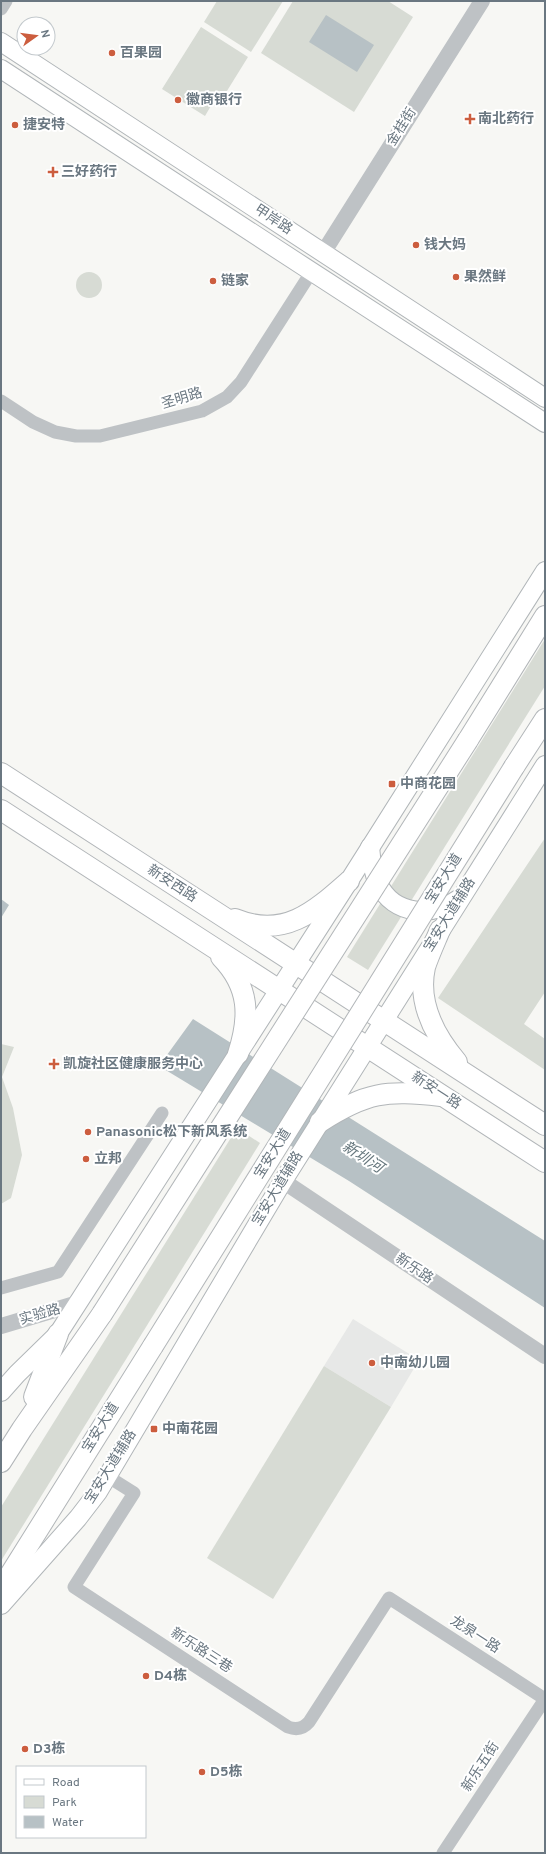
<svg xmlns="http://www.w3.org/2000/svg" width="546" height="1854" font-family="Overpass,'Noto Sans SC',sans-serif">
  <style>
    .built { fill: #e7e8e7 }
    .green { fill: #d7dbd4 }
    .water { fill: #b7c1c5 }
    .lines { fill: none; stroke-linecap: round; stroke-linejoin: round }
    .secondary-casing { stroke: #b1b6b9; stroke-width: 20 }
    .primary-casing { stroke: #b2b6b9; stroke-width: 22 }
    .minor { stroke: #bec2c5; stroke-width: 13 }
    .tertiary { stroke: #bec2c5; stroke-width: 16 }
    .secondary { stroke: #fff; stroke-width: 18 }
    .primary { stroke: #fff; stroke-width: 20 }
    .primary-bridge-casing { stroke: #b2b6b9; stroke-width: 22; stroke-linecap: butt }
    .primary-bridge { stroke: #fff; stroke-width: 20 }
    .poi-dot { fill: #cc5d3e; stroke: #fff; stroke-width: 1.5 }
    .labels { text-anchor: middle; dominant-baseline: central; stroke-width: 4; stroke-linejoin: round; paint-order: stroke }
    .poi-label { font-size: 14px; font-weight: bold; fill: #6a7781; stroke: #fff; text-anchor: start }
    .street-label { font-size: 14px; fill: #6a7781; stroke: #fff }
    .water-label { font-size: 15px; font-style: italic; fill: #66777d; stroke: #fff }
  </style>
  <rect width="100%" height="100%" fill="#f7f7f4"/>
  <path class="built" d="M353 1319 419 1360 391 1407 324 1366Z"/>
  <g class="green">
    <path d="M217 1H283L251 52 204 22Z"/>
    <path d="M293 1H388L413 17 354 112 261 53Z"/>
    <path d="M201 27 248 57 217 107 212 104 205 116 162 89Z"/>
    <circle cx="89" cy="285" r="13"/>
    <path d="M545 639V686L368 970 347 957Z"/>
    <path d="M545 838V992L524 1024 545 1039V1070L438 998Z"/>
    <path d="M1 1044 14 1047 2 1077 13 1108 22 1155 11 1198 1 1204Z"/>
    <path d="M237 1128 260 1143 1 1561V1507Z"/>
    <path d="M324 1366 391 1407 273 1599 207 1558Z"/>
  </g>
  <g class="water">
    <path d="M326 15 374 45 357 72 309 42Z"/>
    <path d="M1 899 9 905 1 918Z"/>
    <path d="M193 1019 545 1241V1308L349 1181 159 1066Z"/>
  </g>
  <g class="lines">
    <g class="secondary-casing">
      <g id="secondary">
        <path d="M1 42 545 398"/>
        <path d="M1 69C181 188 364 305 545 423"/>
        <path d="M370 847C371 860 373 872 378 883 394 917 433 917 460 898"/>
        <path d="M1 1392 17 1374 58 1334 349 881 545 571"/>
        <path d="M1 1605 78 1518 98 1492 283 1181 545 765"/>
      </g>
    </g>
    <g class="primary-casing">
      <g id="primary">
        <path d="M468 740 545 616"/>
        <path d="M514 767 545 719"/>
        <path d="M1 773 545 1125"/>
        <path d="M1 810 545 1162"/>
        <path d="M235 919C284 939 314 912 349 881"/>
        <path d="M440 930C435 942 429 955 425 967 417 1003 435 1036 457 1062"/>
        <path d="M221 957C250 987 250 1017 238 1054"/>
        <path d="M320 1122C367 1092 385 1090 441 1096"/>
        <path d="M34 1397 58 1334"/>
        <path d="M1 1462 22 1429 102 1314"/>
        <path d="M1 1589 153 1346"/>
      </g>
    </g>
    <g class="minor">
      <path d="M1 9 6 1"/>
      <path d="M1 401 33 422 55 432 76 436H100L202 411 227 397 241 382 312 271"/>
      <path d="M1 1288 58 1272 162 1113"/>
      <path d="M107 1476 134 1493 74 1587 288 1727C296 1730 303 1729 309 1722L389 1598 545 1699"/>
      <path d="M443 1853 545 1699"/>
    </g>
    <g class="tertiary">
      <path d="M323 253 482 1"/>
      <path d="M283 1181 545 1356"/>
      <path d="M1 1326 78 1303"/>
    </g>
    <use href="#secondary" class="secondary"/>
    <use href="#primary" class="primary"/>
    <g class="primary-bridge-casing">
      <g id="primary-bridge">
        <path d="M102 1314 468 740"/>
        <path d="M153 1346 514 767"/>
      </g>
    </g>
    <use href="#primary-bridge" class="primary-bridge"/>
  </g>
  <g class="poi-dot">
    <circle cx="112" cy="53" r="4"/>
    <circle cx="178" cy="100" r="4"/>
    <path d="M468 113h4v4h4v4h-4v4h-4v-4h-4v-4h4z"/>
    <circle cx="15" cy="125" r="4"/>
    <path d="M51 166h4v4h4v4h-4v4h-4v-4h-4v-4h4z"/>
    <circle cx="416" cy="245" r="4"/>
    <circle cx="456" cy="277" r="4"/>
    <circle cx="213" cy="281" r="4"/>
    <rect x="388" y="780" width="8" height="8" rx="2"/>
    <path d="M52 1058h4v4h4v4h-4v4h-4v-4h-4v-4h4z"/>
    <circle cx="88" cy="1132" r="4"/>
    <circle cx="86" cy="1159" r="4"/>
    <circle cx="372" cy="1363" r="4"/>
    <rect x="150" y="1425" width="8" height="8" rx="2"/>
    <circle cx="146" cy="1676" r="4"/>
    <circle cx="25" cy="1749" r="4"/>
    <circle cx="202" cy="1772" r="4"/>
  </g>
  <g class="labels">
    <g class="poi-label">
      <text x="120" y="53">百果园</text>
      <text x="186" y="100">徽商银行</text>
      <text x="478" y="119">南北药行</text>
      <text x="23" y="125">捷安特</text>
      <text x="61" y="172">三好药行</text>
      <text x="424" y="245">钱大妈</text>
      <text x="464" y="277">果然鲜</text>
      <text x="221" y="281">链家</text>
      <text x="400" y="784">中商花园</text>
      <text x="63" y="1064">凯旋社区健康服务中心</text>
      <text x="96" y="1132">Panasonic松下新风系统</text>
      <text x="94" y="1159">立邦</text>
      <text x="380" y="1363">中南幼儿园</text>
      <text x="162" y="1429">中南花园</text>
      <text x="154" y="1676">D4栋</text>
      <text x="33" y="1749">D3栋</text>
      <text x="210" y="1772">D5栋</text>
    </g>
    <g class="street-label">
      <text transform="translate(402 127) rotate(-58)">金桂街</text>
      <text transform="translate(273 220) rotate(33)">甲岸路</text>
      <text transform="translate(182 399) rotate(-17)">圣明路</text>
      <text transform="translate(444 879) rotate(-58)">宝安大道</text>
      <text transform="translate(172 884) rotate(33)">新安西路</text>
      <text transform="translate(450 915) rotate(-58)">宝安大道辅路</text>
      <text transform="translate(436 1091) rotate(33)">新安一路</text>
      <text transform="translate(273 1154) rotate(-58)">宝安大道</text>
      <text transform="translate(278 1189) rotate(-59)">宝安大道辅路</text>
      <text transform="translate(414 1269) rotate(34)">新乐路</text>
      <text transform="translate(40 1315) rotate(-16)">实验路</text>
      <text transform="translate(101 1428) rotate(-58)">宝安大道</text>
      <text transform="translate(111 1467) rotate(-58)">宝安大道辅路</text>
      <text transform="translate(475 1635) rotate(33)">龙泉一路</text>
      <text transform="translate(201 1651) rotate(33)">新乐路三巷</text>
      <text transform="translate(481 1767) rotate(-57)">新乐五街</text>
    </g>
    <g class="water-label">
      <text transform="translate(362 1158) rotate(33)">新圳河</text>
    </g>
  </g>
  <rect width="546" height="1854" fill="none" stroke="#6a7781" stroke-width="4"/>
  <rect x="16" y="1766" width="130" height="72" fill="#ffffff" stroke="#c3c9cd"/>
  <rect x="24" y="1779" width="20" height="6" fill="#ffffff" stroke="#c3c9cd"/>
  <text x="52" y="1786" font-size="12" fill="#6a7781">Road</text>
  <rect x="24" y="1796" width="20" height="12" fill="#d7dbd4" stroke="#c3c9cd"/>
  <text x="52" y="1806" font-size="12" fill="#6a7781">Park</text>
  <rect x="24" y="1816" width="20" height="12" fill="#b7c1c5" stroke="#c3c9cd"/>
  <text x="52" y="1826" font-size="12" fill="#6a7781">Water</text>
  <g transform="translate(36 36) rotate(76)"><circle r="19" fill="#ffffff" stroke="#c3c9cd"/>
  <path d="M0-3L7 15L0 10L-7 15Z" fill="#cc5d3e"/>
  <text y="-6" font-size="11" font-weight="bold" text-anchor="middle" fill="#6a7781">N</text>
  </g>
</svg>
